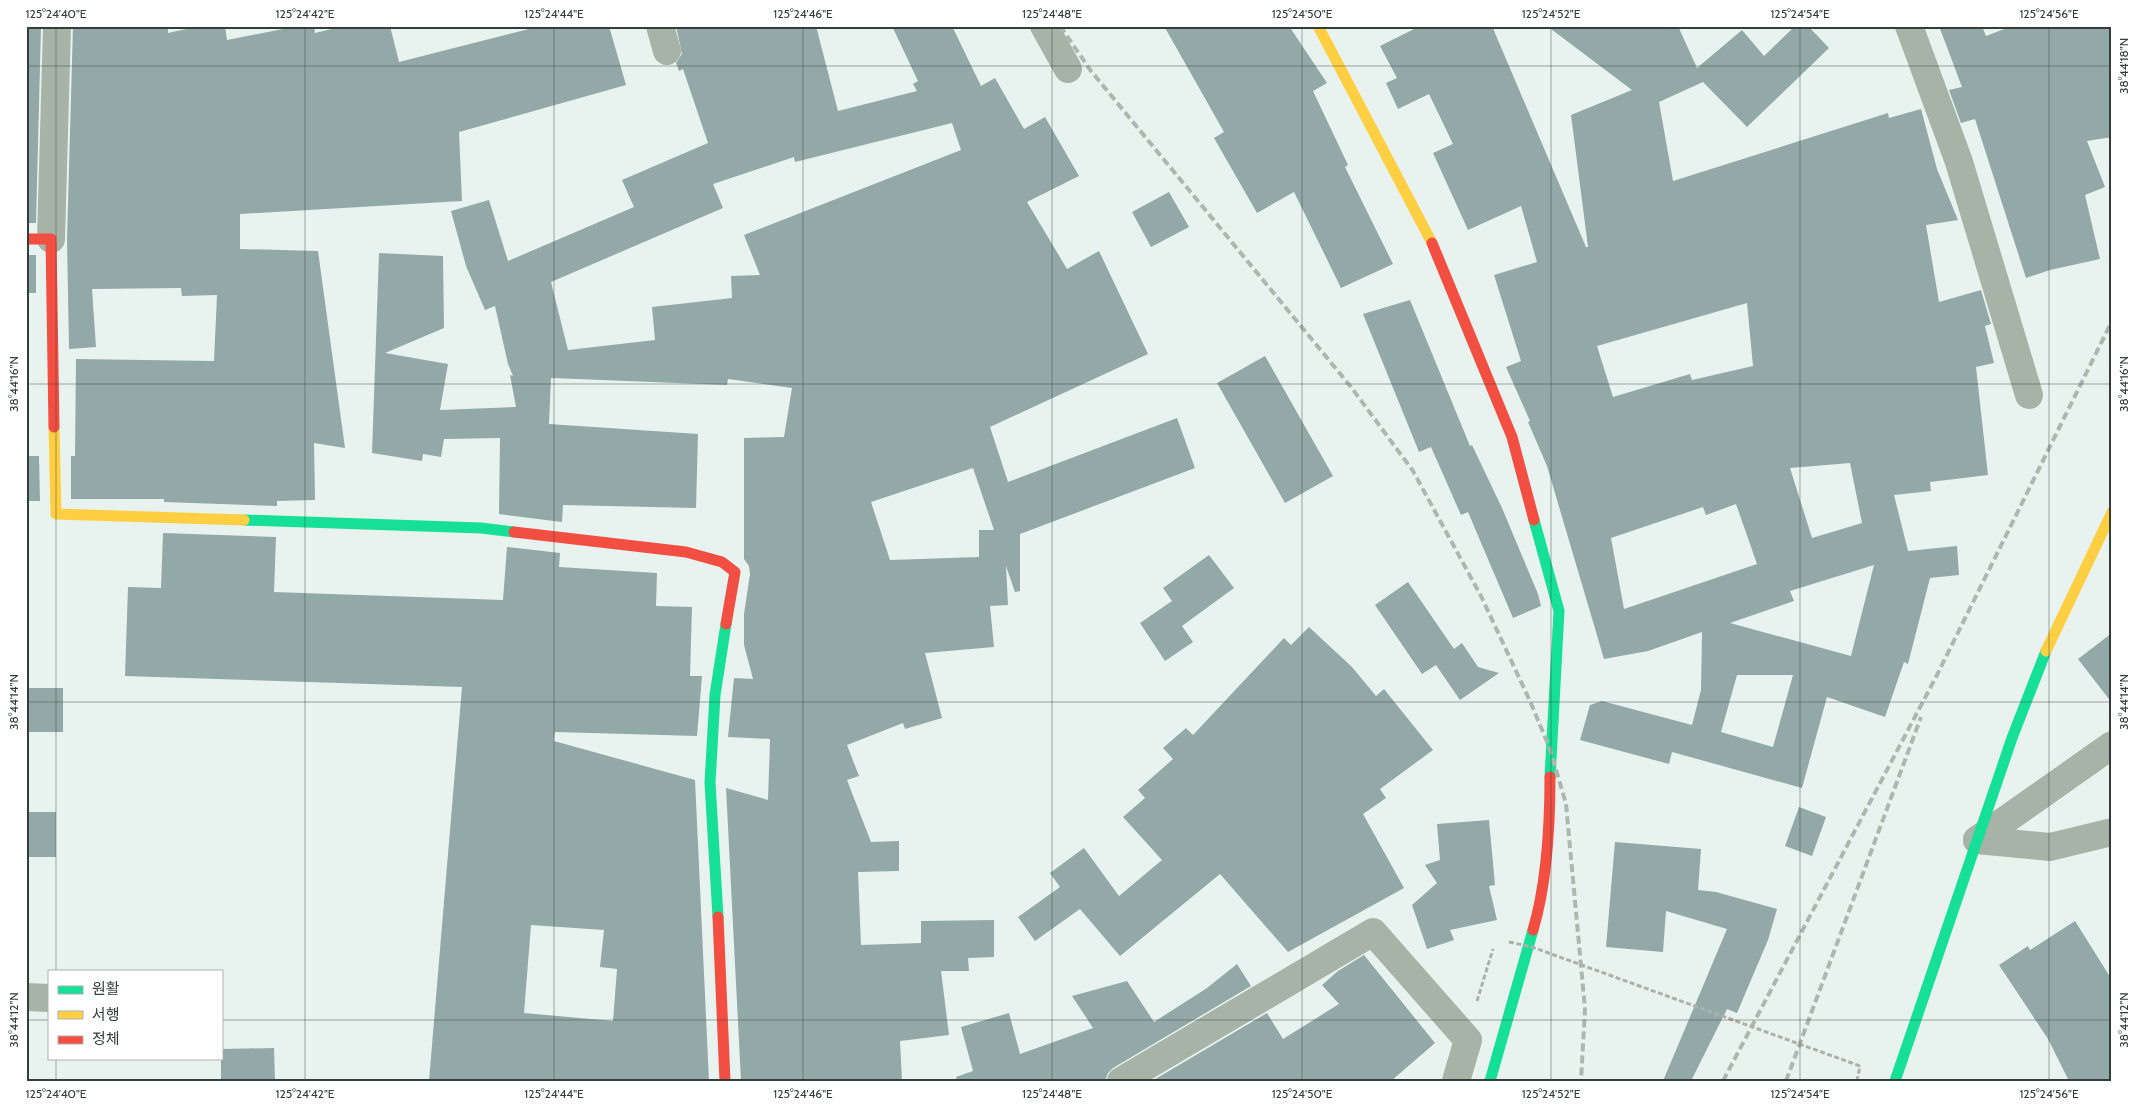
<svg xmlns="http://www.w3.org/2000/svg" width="2138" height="1107" font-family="Cabin,'Noto Sans KR',sans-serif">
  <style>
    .building { fill: #92a9a8; fill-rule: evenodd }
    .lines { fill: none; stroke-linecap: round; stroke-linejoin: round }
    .path { stroke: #a9b2aa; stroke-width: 3; stroke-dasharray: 5 2.5; stroke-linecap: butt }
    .street { stroke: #a7b3a7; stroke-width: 28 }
    .fast { stroke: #16e098; stroke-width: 11 }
    .slow { stroke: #ffcf43; stroke-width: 11 }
    .jam { stroke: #f24e42; stroke-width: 11 }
    .rail { stroke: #acb7af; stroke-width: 4; stroke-dasharray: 8 4; stroke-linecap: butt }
    .path-bridge { stroke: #a9b2aa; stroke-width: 3; stroke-dasharray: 5 2.5; stroke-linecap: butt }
    .ticks { fill: none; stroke: #353d3a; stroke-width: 1; stroke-opacity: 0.45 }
    .neatline { fill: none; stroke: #353d3a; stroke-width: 2 }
    .ticks-label { font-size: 12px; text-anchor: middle; fill: #353d3a }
  </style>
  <rect width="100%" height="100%" fill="#e8f3ef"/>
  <g class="building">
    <path d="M26 26H41L36 223H26Z"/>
    <path d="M73 26H168V33L200 26H225L227 40 298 26H314L315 33 344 26H390L399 62 541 26H609L626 85 459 132 462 201 240 214V249L318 251 345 448 314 443 315 500 277 501V506L164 502V499H71V456H75L76 359 214 361 217 295 182 296 181 288 92 289 96 347 69 349 67 239Z"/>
    <path d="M676 26H816L838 111 917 91 913 84 918 81 892 26H952L981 86 995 78 1024 129 1045 117 1079 176 1027 202 1067 269 1099 251 1148 354 990 427 1008 482 1177 418 1195 468 1020 534V591L1015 592 1006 566 1008 605 990 606 994 647 925 653 942 718 905 729 903 723 847 745 859 776 847 780 871 842 899 841V871L858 872 861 945 921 943V921L994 920V957L968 958 969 971H941L949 1035 900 1041 902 1081H741L726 788 768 800 770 739 728 737 734 678 753 679 744 645V614L750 574 749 566 744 559V438L784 437 792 388 728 379 727 385 551 378 549 424 698 434 696 508 563 505 562 522 499 514 500 438 444 439 441 457 423 454 422 461 372 453 379 253 443 256 444 328 385 353 448 364 440 410 516 407 510 375 513 376 508 364 495 306 485 310 466 266 451 211 489 200 508 261 634 207 622 180 708 143 683 69 679 71 676 63 682 54ZM952 123 961 150 744 235 760 275 731 276 732 298 652 307 655 340 568 350 551 282 723 208 713 184 794 157 795 162ZM973 468 994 530H979V557L890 560 871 502Z"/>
    <path d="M1164 26H1289L1327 83 1313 91 1348 165 1345 167 1393 264 1341 288 1294 192 1257 213 1214 138 1224 132Z"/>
    <path d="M1420 26H1492L1586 247H1588L1571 115 1632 90 1547 26H1678L1697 68 1742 30 1764 56 1795 26H1808L1829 48 1747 127 1703 82 1659 102 1673 181 1888 113 1889 118 1921 109 1937 169 1958 220 1926 225 1939 302 1981 290 1991 324 1985 326 1994 363 1976 367 1988 475 1930 482 1931 491 1894 495 1908 551 1957 546 1959 575 1930 578 1908 664 1904 662 1885 717 1827 697 1802 788 1672 752 1669 764 1580 740 1590 705 1602 701 1692 725 1701 690 1702 632 1648 651 1604 659 1547 466 1528 422 1530 421 1506 367 1521 361 1494 275 1537 262 1521 206 1468 230 1433 153 1453 144 1429 94 1398 109 1386 83 1397 78 1380 46ZM1747 303 1753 366 1692 380 1690 374 1613 397 1597 346ZM1850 463 1862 523 1812 538 1790 468ZM1736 504 1757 564 1624 609 1611 538 1703 507 1706 515ZM1874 565 1851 656 1730 623 1794 601 1790 591ZM1737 675H1793L1773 747 1721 732Z"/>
    <path d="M1939 26H1982L1986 36 2012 26H2112V137L2087 141 2105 187 2085 195 2100 259 2050 270 2026 278 1975 119 1961 123 1949 90 1962 87Z"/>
    <path d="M1169 192 1189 227 1151 247 1132 212Z"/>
    <rect x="26" y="255" width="10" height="38"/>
    <path d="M1410 300 1470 446 1472 445 1502 508 1538 594 1541 606 1513 618 1468 512 1461 515 1431 447 1419 452 1363 314Z"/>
    <path d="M1265 356 1333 476 1285 503 1217 383Z"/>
    <path d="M26 456H39L40 501H26Z"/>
    <path d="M163 533 276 537 274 592 503 600 507 547 560 553 559 567 657 573 656 606 692 607 690 676H702L697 736 555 732 554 741 695 780 709 1081H429L462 687 125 676 128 587 161 588ZM531 925 604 930 600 967 617 969 613 1021 524 1013Z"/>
    <path d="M1209 555 1234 588 1182 626 1193 642 1165 661 1140 623 1172 601 1163 588Z"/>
    <path d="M1408 582 1454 649 1462 643 1478 667 1499 673 1460 700 1436 665 1422 674 1375 605Z"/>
    <path d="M1309 627 1352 667 1376 696 1384 689 1433 750 1380 789 1386 798 1363 814 1404 888 1288 952 1220 874 1120 956 1080 909 1035 941 1018 917 1060 887 1050 873 1084 848 1119 896 1162 860 1123 817 1145 798 1138 790 1173 759 1163 748 1186 728 1193 735 1284 638 1291 645Z"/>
    <path d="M2112 633V703L2078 659Z"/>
    <rect x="26" y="688" width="37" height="44"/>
    <path d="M1799 807 1826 817 1812 856 1785 846Z"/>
    <rect x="26" y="812" width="30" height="45"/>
    <path d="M1489 820 1495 885 1489 886 1497 920 1450 930 1454 940 1427 949 1412 905 1437 883 1425 865 1440 860 1437 824Z"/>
    <path d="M1615 842 1701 849 1698 890 1716 892 1777 909 1768 940 1737 1013 1727 1009 1691 1081H1663L1727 929 1666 911 1663 952 1606 947Z"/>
    <path d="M2075 921 2112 980V1081H2069L2048 1039 1999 965 2028 946 2030 950Z"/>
    <path d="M1364 955 1435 1043 1391 1081H1152L1267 1013 1283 1039 1339 1004 1322 985 1338 971Z"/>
    <path d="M1237 964 1251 986 1113 1068 1108 1073 1105 1081H957L956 1077 973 1071 961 1027 1009 1013 1020 1054 1093 1028 1072 996 1127 981 1154 1022 1207 988Z"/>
    <path d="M274 1048 275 1081H221V1049Z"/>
  </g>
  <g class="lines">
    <g class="path">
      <path d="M1477 1001 1493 949"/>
      <path d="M1857 1081 1860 1066"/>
    </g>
    <g class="street">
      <path d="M660 26 667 51"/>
      <path d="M1044 26 1068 69"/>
      <path d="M1909 26 1959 162 2029 395"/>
      <path d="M51 239 57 26"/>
      <path d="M1977 840 2112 745"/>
      <path d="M1977 840 2050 847 2112 832"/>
      <path d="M26 997 49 998"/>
      <path d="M1121 1081 1373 932 1468 1040 1456 1081"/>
    </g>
    <g class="fast">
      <path d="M244 520 481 528 514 532"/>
      <path d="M1534 520 1559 611 1550 777"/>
      <path d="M718 917 710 783 715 695 726 624"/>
      <path d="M1490 1081 1533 930"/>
      <path d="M1895 1081 2012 738 2046 651"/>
    </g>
    <g class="slow">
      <path d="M1318 26 1432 243"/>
      <path d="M54 427 56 514 244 520"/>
      <path d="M2046 651 2112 512"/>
    </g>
    <g class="jam">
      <path d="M26 239H51L54 427"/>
      <path d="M1432 243 1512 437 1534 520"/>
      <path d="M514 532 686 552 722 562 735 572 726 624"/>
      <path d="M718 917 725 1081"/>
      <path d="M1533 930C1547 883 1550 826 1550 777"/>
    </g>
    <g class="rail">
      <path d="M1060 26 1091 71 1351 387 1413 471 1481 596 1530 701 1550 749 1566 804 1585 1009 1581 1081"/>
      <path d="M1723 1081 1937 675 2112 321"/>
      <path d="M1786 1081 1921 717"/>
    </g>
    <path class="path-bridge" d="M1509 942 1532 947 1860 1066"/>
  </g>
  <path class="ticks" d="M56 26V971M305 26V1081M554 26V1081M803 26V1081M1052 26V1081M1302 26V1081M1551 26V1081M1800 26V1081M2049 26V1081M26 66H2112M26 384H2112M26 702H2112M26 1020H49M221 1020H2112M56 1058V1081"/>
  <rect width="2138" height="1107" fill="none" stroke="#ffffff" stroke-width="55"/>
  <rect x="48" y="970" width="175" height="90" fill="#ffffff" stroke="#aeb1b0"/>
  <rect x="58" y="986" width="25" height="8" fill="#16e098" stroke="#aeb1b0"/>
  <text x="92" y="994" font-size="15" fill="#353d3a">원활</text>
  <rect x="58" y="1011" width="25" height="8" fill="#ffcf43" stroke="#aeb1b0"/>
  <text x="92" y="1020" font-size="15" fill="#353d3a">서행</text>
  <rect x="58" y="1036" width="25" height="8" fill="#f24e42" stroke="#aeb1b0"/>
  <text x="92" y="1044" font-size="15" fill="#353d3a">정체</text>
  <rect x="28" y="28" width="2082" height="1052" class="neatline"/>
  <g class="ticks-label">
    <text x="56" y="18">125°24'40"E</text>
    <text x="305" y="18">125°24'42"E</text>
    <text x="554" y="18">125°24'44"E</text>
    <text x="803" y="18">125°24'46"E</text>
    <text x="1052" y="18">125°24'48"E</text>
    <text x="1302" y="18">125°24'50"E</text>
    <text x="1551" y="18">125°24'52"E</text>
    <text x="1800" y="18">125°24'54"E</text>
    <text x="2049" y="18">125°24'56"E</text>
    <text transform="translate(2124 66) rotate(-90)" y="4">38°44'18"N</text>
    <text transform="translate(14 384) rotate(-90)" y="4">38°44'16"N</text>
    <text transform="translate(2124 384) rotate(-90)" y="4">38°44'16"N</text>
    <text transform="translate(14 702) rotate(-90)" y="4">38°44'14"N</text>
    <text transform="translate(2124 702) rotate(-90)" y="4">38°44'14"N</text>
    <text transform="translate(14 1020) rotate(-90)" y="4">38°44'12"N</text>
    <text transform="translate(2124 1020) rotate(-90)" y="4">38°44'12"N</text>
    <text x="56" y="1098">125°24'40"E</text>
    <text x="305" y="1098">125°24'42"E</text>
    <text x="554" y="1098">125°24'44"E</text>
    <text x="803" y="1098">125°24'46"E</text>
    <text x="1052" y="1098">125°24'48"E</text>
    <text x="1302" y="1098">125°24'50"E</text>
    <text x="1551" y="1098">125°24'52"E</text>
    <text x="1800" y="1098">125°24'54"E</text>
    <text x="2049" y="1098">125°24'56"E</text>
  </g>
</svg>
